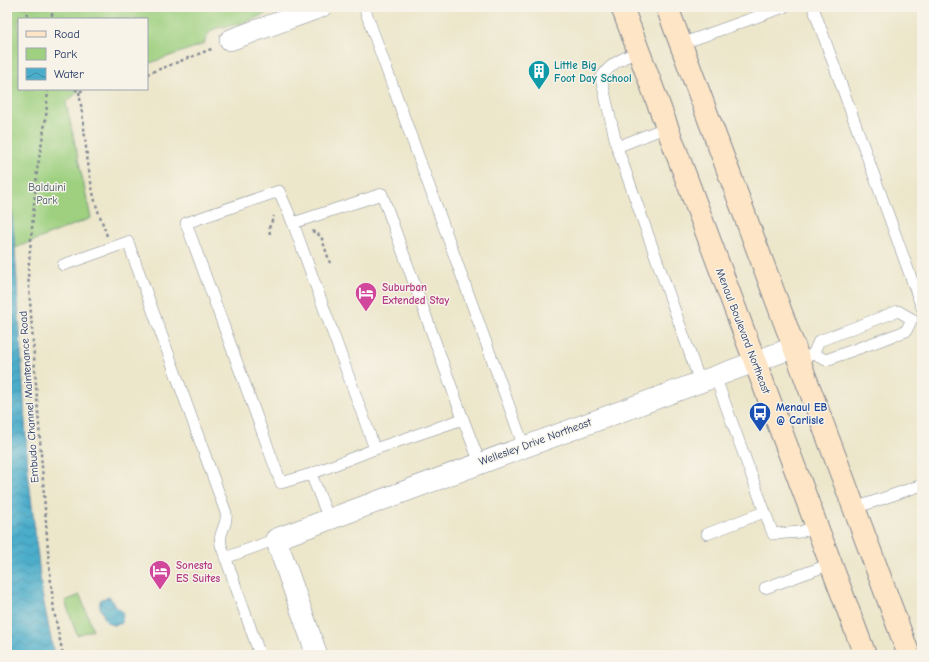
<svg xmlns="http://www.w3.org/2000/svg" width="929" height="662" font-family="'Comic Neue',sans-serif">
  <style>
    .park { fill: #9ed080; stroke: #5c806f }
    .water { fill: url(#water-waves); stroke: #336e94 }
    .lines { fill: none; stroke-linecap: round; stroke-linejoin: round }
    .lane-casing { stroke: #848a94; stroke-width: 12 }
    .street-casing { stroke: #848a94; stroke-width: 22 }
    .secondary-casing { stroke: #848a94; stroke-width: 24 }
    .path { stroke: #848a94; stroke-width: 2.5; stroke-dasharray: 3 3; stroke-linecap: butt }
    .lane { stroke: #fff; stroke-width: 11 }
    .street { stroke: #fff; stroke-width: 21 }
    .secondary { stroke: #fde5c5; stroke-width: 22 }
    .labels { text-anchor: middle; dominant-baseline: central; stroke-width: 3; stroke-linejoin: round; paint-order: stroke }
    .culture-label { font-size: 11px; font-weight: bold; fill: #0d838f; stroke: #f7f3e8; text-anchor: start }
    .park-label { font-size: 11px; fill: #3c5766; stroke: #f7f3e8 }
    .hotel-label { font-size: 11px; font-weight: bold; fill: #b23c85; stroke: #f7f3e8; text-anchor: start }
    .street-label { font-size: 11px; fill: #1b2f5e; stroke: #f7f3e8 }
    .transit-label { font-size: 11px; font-weight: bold; fill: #164399; stroke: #f7f3e8; text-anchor: start }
  </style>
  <defs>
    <pattern id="water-waves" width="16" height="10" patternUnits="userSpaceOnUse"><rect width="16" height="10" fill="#4badca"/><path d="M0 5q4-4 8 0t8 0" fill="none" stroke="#3e8da7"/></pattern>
  </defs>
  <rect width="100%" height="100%" fill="#f7f3e8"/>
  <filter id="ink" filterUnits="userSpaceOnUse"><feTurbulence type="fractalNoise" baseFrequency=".025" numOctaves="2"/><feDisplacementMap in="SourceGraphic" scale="8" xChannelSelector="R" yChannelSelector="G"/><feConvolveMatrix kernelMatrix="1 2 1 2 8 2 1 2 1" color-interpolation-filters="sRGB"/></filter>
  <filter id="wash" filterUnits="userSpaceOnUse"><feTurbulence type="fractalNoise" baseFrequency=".012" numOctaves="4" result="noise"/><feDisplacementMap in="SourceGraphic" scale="16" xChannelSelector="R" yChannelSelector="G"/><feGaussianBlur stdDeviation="0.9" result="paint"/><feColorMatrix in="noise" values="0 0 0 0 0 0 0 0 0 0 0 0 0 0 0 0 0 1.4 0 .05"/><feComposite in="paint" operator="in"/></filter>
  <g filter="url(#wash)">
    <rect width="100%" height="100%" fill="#ece6ca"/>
    <g class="park">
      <path d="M7 7H279C266 13 252 21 238 24 222 29 210 23 204 44L147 64V19H19V89H81L66 103 91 218 15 248 7 163Z"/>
      <path d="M80 595 93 630 77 635 65 601Z"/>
    </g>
    <g class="water">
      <path d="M7 163 15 248 28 471 42 593 54 655H7Z"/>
      <path d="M110 597 114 605 123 612 122 623C112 627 106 625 103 614 101 609 98 606 101 599Z"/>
    </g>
  </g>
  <g filter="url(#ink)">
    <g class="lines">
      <g class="lane-casing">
        <g id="lane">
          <path d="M364 7 524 447"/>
          <path d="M813 7 922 308"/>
          <path d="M681 44 784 7"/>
          <path d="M638 51C623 59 611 62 601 78L617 147 700 382"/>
          <path d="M617 147 667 127"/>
          <path d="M293 223 382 194 463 419 375 449"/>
          <path d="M63 265 128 242 226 513C228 527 218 530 221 545L260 655"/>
          <path d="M800 360 813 354 819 341 898 311 912 319 906 331 826 360 813 354"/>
          <path d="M715 376 773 534 801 532 816 525"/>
          <path d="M463 419 480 463"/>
          <path d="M311 474 375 449 293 223 279 191 186 223 281 483 311 474 329 519"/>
          <path d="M855 508 922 485"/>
          <path d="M707 534 764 512"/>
          <path d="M225 558 276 539"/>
          <path d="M765 588 831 564"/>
        </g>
      </g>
      <g class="street-casing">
        <g id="street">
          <path d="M230 40 321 7"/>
          <path d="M317 655 276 539 795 347"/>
        </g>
      </g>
      <g class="secondary-casing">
        <g id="secondary">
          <path d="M622 7 865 655"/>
          <path d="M667 7 909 655"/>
        </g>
      </g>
      <g class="path">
        <path d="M24 7 29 19"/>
        <path d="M52 7V19"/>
        <path d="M147 74 214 48"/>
        <path d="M48 89 46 117 37 171 28 273 49 564 54 611 63 655"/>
        <path d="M75 89 79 92 85 89"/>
        <path d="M79 92C85 127 86 163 94 197 97 210 103 223 107 236"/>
        <path d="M312 231 321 236 330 263"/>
        <path d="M270 234 269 228 274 216"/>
      </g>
      <use href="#lane" class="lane"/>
      <use href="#street" class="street"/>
      <use href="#secondary" class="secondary"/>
    </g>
  </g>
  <defs>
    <g id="building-pin" transform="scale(1.15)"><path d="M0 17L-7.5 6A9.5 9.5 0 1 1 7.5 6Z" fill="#0f9aa8" stroke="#f7f3e8"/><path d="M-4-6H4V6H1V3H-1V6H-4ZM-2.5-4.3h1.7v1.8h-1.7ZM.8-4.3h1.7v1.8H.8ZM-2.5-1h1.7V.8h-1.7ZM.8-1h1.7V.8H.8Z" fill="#fff"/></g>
    <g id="hotel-pin" transform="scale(1.15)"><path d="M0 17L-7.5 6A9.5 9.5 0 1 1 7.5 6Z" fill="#d1479c" stroke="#f7f3e8"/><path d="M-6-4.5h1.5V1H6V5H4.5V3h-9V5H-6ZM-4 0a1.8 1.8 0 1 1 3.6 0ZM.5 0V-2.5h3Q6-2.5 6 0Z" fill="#fff"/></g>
    <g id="bus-pin" transform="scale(1.15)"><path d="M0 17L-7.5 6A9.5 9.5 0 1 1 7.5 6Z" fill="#1a4fb4" stroke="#f7f3e8"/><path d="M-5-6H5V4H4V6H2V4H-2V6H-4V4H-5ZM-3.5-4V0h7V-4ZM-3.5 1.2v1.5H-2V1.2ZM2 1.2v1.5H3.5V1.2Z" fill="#fff"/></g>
  </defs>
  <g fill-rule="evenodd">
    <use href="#building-pin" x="539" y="71"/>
    <use href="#hotel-pin" x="366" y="293"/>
    <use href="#bus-pin" x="760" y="413"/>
    <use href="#hotel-pin" x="160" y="571"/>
  </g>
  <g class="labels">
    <g class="culture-label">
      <text x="554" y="65">Little Big<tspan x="554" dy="13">Foot Day School</tspan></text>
    </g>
    <g class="park-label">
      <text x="47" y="187">Balduini<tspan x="47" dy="13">Park</tspan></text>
    </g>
    <g class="hotel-label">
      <text x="382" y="287">Suburban<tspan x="382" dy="13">Extended Stay</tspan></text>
      <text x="176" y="565">Sonesta<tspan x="176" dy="13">ES Suites</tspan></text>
    </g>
    <g class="street-label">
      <text transform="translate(743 331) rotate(69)">Menaul Boulevard Northeast</text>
      <text transform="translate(29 397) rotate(-94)">Embudo Channel Maintenance Road</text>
      <text transform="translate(535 442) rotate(-20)">Wellesley Drive Northeast</text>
    </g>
    <g class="transit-label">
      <text x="776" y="407">Menaul EB<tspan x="776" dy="13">@ Carlisle</tspan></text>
    </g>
  </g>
  <rect width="929" height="662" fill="none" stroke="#f7f3e8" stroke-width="24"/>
  <rect x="18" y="18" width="130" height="72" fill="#f7f3e8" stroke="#9fa5b1"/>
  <rect x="26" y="31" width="20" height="6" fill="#fde5c5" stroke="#9fa5b1"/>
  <text x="54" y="38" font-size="12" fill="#1b2f5e">Road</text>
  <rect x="26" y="48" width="20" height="12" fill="#9ed080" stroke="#9fa5b1"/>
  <text x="54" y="58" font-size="12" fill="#1b2f5e">Park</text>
  <rect x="26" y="68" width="20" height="12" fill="url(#water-waves)" stroke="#9fa5b1"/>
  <text x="54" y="78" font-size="12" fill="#1b2f5e">Water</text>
</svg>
